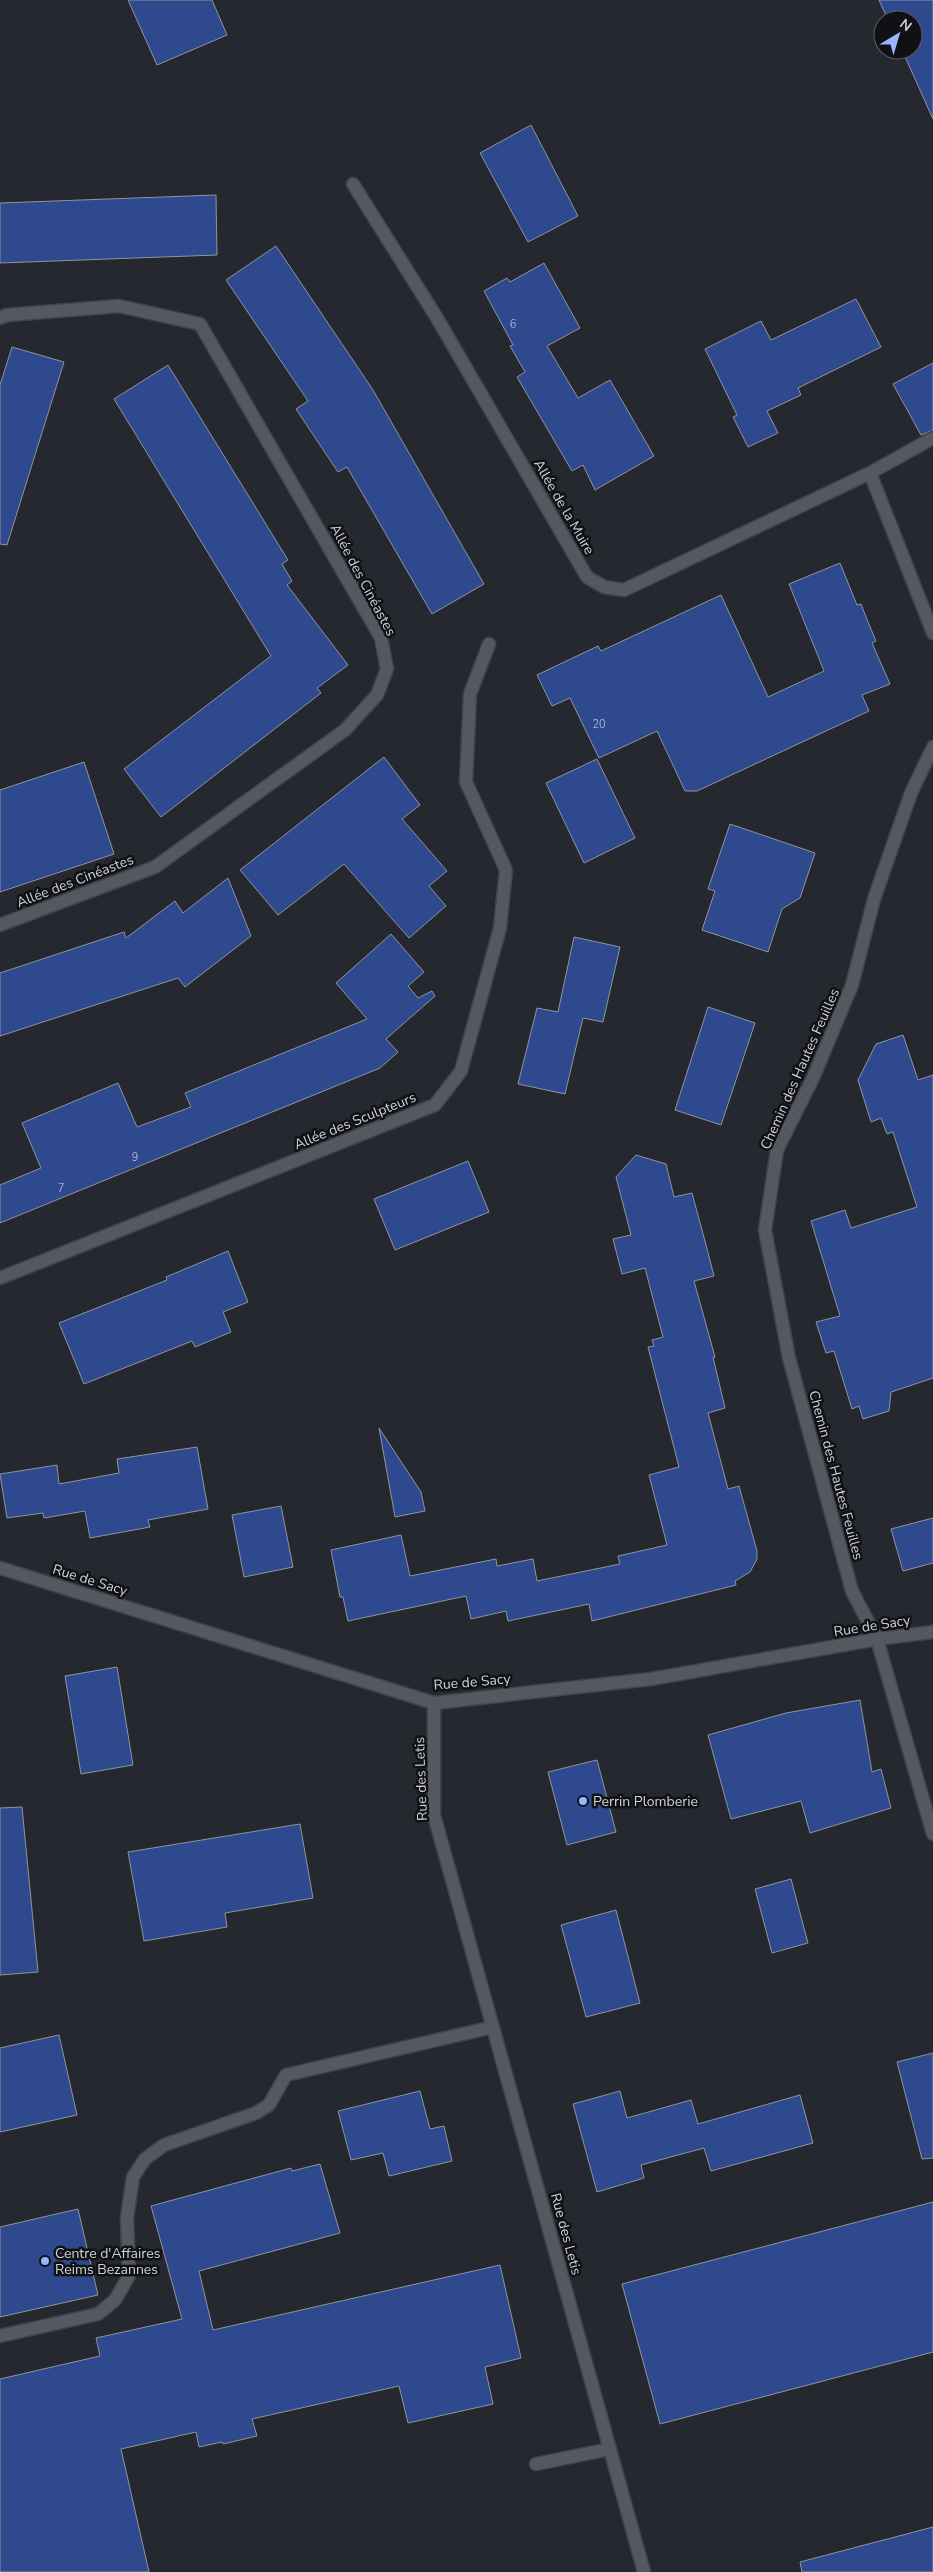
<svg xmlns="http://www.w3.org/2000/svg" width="933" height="2572" font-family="'Nunito Sans',sans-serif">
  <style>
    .building { fill: #2f498e; stroke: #90949d }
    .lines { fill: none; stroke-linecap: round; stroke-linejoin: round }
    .minor-casing { stroke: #404349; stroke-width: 15 }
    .minor { stroke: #555860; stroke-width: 12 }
    .poi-dot { fill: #97b6fd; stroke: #0f1114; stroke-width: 2 }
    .labels { text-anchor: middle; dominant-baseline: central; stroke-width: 5; stroke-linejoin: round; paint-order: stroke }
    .number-label { font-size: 11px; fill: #a8b0c4 }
    .street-label { font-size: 14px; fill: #d0d2d6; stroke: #0f1114 }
    .poi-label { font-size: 14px; fill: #d0d2d6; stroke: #0f1114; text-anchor: start }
  </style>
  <rect width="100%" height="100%" fill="#25282f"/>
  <g class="building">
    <path d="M128 0H212L227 35 157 65Z"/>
    <path d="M879 0H933V119L902 50H913V20H888Z"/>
    <path d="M531 125 578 216 528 242 480 153Z"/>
    <path d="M216 195 217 255 0 263V203Z"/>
    <path d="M276 246 373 390 484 584 432 614 347 467 338 472 296 409 308 401 226 280Z"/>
    <path d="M544 263 580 328 547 346 578 398 610 380 654 456 595 490 583 465 572 471 517 377 525 372 510 346 513 345 484 291 507 278 510 282Z"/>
    <path d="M856 299 881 347 798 388 801 395 767 411 778 433 748 447 733 417 737 415 705 349 761 321 771 340Z"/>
    <path d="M12 347 64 362 7 545 0 544V385Z"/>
    <path d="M933 363V430L921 435 893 384Z"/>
    <path d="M168 365 288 560 282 564 292 581 287 585 348 665 317 688 321 693 161 817 124 769 271 656 114 399Z"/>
    <path d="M840 563 857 605 861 604 868 622 876 641 872 643 890 684 862 695 869 711 697 791H685L657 731 599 758 570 698 552 706 537 675 598 646 601 651 721 595 768 697 824 671 789 584Z"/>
    <path d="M384 757 420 805 402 819 447 871 429 886 446 906 409 938 344 864 278 915 240 870Z"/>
    <path d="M597 759 635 838 584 863 546 783Z"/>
    <path d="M84 762 114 854 0 892V790Z"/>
    <path d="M730 824 815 853 800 898 782 909 768 952 702 930 715 891 708 889Z"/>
    <path d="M228 878 251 936 185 987 178 978 0 1036V973L124 932 126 938 175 901 183 913Z"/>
    <path d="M391 934 424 972 408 986 418 998 432 991 435 996 386 1039 398 1052 380 1068 0 1223V1185L41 1168 22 1123 118 1083 137 1127 191 1107 185 1093 367 1019 336 983Z"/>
    <path d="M574 937 620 947 603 1022 583 1018 565 1094 518 1084 537 1008 558 1012Z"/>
    <path d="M708 1007 755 1023 721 1125 675 1110Z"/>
    <path d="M903 1035 918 1080 933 1075V1378L891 1392 889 1411 863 1419 859 1406 852 1409 834 1351 826 1353 816 1322 840 1316 811 1221 845 1210 851 1228 917 1207 893 1132 887 1134 881 1118 871 1122 858 1080 876 1044Z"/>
    <path d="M636 1155 666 1164 674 1197 692 1193 706 1245 714 1276 694 1281 715 1357H713L725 1408 708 1413 728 1489 739 1486 757 1551V1559L750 1572 735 1581 736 1585 592 1621 589 1604 508 1621 506 1611 471 1619 466 1596 348 1621 343 1597H340L331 1550 401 1535 410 1576 496 1559 497 1566 533 1559 537 1581 620 1564 618 1556 667 1545 649 1475 679 1467 648 1347 654 1346 652 1340 663 1337 645 1268 622 1274 613 1239 631 1235 616 1177Z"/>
    <path d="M468 1161 489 1212 395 1250 374 1199Z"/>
    <path d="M228 1251 248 1302 223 1312 231 1332 195 1347 192 1341 84 1384 59 1323 167 1280 166 1277Z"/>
    <path d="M379 1428 421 1492 425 1511 395 1517Z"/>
    <path d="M197 1447 208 1509 148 1520 150 1527 90 1538 85 1511 44 1518 43 1513 7 1518 0 1474 57 1465 59 1484 119 1473 117 1459Z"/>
    <path d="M281 1506 293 1567 244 1577 232 1515Z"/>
    <path d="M933 1518V1563L903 1571 891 1529Z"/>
    <path d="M117 1667 133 1765 81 1774 65 1676Z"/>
    <path d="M860 1700 872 1772 881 1769 891 1808 810 1833 801 1801 731 1819 708 1735 786 1713Z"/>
    <path d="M597 1760 616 1832 567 1845 548 1772Z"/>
    <path d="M22 1807 38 1972 0 1975V1808Z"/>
    <path d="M300 1824 313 1898 225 1913 227 1927 144 1941 128 1852Z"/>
    <path d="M791 1879 808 1943 772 1953 755 1889Z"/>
    <path d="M616 1910 640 2003 586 2017 561 1925Z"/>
    <path d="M59 2035 77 2115 0 2132V2048Z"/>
    <path d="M933 2053V2158L922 2159 897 2062Z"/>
    <path d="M420 2091 430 2129 444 2126 452 2161 389 2176 383 2153 351 2160 338 2111Z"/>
    <path d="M620 2091 627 2118 691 2100 698 2124 800 2095 813 2143 711 2171 704 2148 641 2165 644 2178 597 2192 573 2104Z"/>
    <path d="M320 2164 340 2233 199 2271 213 2330 500 2265 521 2358 485 2367 493 2404 408 2423 399 2386 252 2419 257 2436 223 2444 222 2442 199 2447 196 2432 121 2449 149 2572H0V2379L100 2356 96 2338 182 2319 151 2206 291 2168 292 2171Z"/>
    <path d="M933 2202V2352L660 2424 622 2284Z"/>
    <path d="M78 2209 98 2295 0 2317V2227Z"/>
    <path d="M933 2527V2572H802L800 2562Z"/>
  </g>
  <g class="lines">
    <g class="minor-casing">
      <g id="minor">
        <path d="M353 184 437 318 587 577 604 587 624 590 870 473 933 438"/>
        <path d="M0 318 7 315 119 306 200 324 381 638 387 669 377 695 345 730 155 867 0 925"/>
        <path d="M870 473 933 633"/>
        <path d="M933 747 911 793 874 899 852 985 813 1078 777 1150 765 1230 789 1358 852 1591 877 1639 933 1834"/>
        <path d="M0 1278 435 1105 461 1071 500 928 506 870 466 782 470 694 489 644"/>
        <path d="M0 1568 434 1703 651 1679 877 1639 933 1632"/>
        <path d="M434 1703V1815L644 2572"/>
        <path d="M0 2336 98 2314 115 2300 129 2276 127 2218 133 2177 145 2159 164 2145 256 2113 269 2105 286 2075 493 2027"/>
        <path d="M536 2464 610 2449"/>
      </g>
    </g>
    <use href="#minor" class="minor"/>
  </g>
  <g class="poi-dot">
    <circle cx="583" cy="1801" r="5"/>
    <circle cx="45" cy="2261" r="5"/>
  </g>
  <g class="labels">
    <g class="number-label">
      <text x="513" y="324">6</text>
      <text x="599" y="724">20</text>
      <text x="135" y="1157">9</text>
      <text x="61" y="1188">7</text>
    </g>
    <g class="street-label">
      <text transform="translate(564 507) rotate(60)">Allée de la Muire</text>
      <text transform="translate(363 580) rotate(62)">Allée des Cinéastes</text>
      <text transform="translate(75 881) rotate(-21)">Allée des Cinéastes</text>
      <text transform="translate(800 1069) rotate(-66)">Chemin des Hautes Feuilles</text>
      <text transform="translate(355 1121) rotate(-22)">Allée des Sculpteurs</text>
      <text transform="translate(836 1475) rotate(75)">Chemin des Hautes Feuilles</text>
      <text transform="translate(90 1580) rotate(17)">Rue de Sacy</text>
      <text transform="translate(872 1626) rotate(-9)">Rue de Sacy</text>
      <text transform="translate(472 1682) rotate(-5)">Rue de Sacy</text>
      <text transform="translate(421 1779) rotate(-92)">Rue des Letis</text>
      <text transform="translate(566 2234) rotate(75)">Rue des Letis</text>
    </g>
    <g class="poi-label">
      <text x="593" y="1801">Perrin Plomberie</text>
      <text x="55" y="2253">Centre d'Affaires<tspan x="55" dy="16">Reims Bezannes</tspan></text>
    </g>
  </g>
  <g transform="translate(898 35) rotate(38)"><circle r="24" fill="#0f1114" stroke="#5c5e62"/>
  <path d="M0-4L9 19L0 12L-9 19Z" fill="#97b6fd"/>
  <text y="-8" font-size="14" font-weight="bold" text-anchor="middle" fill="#d0d2d6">N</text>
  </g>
</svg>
